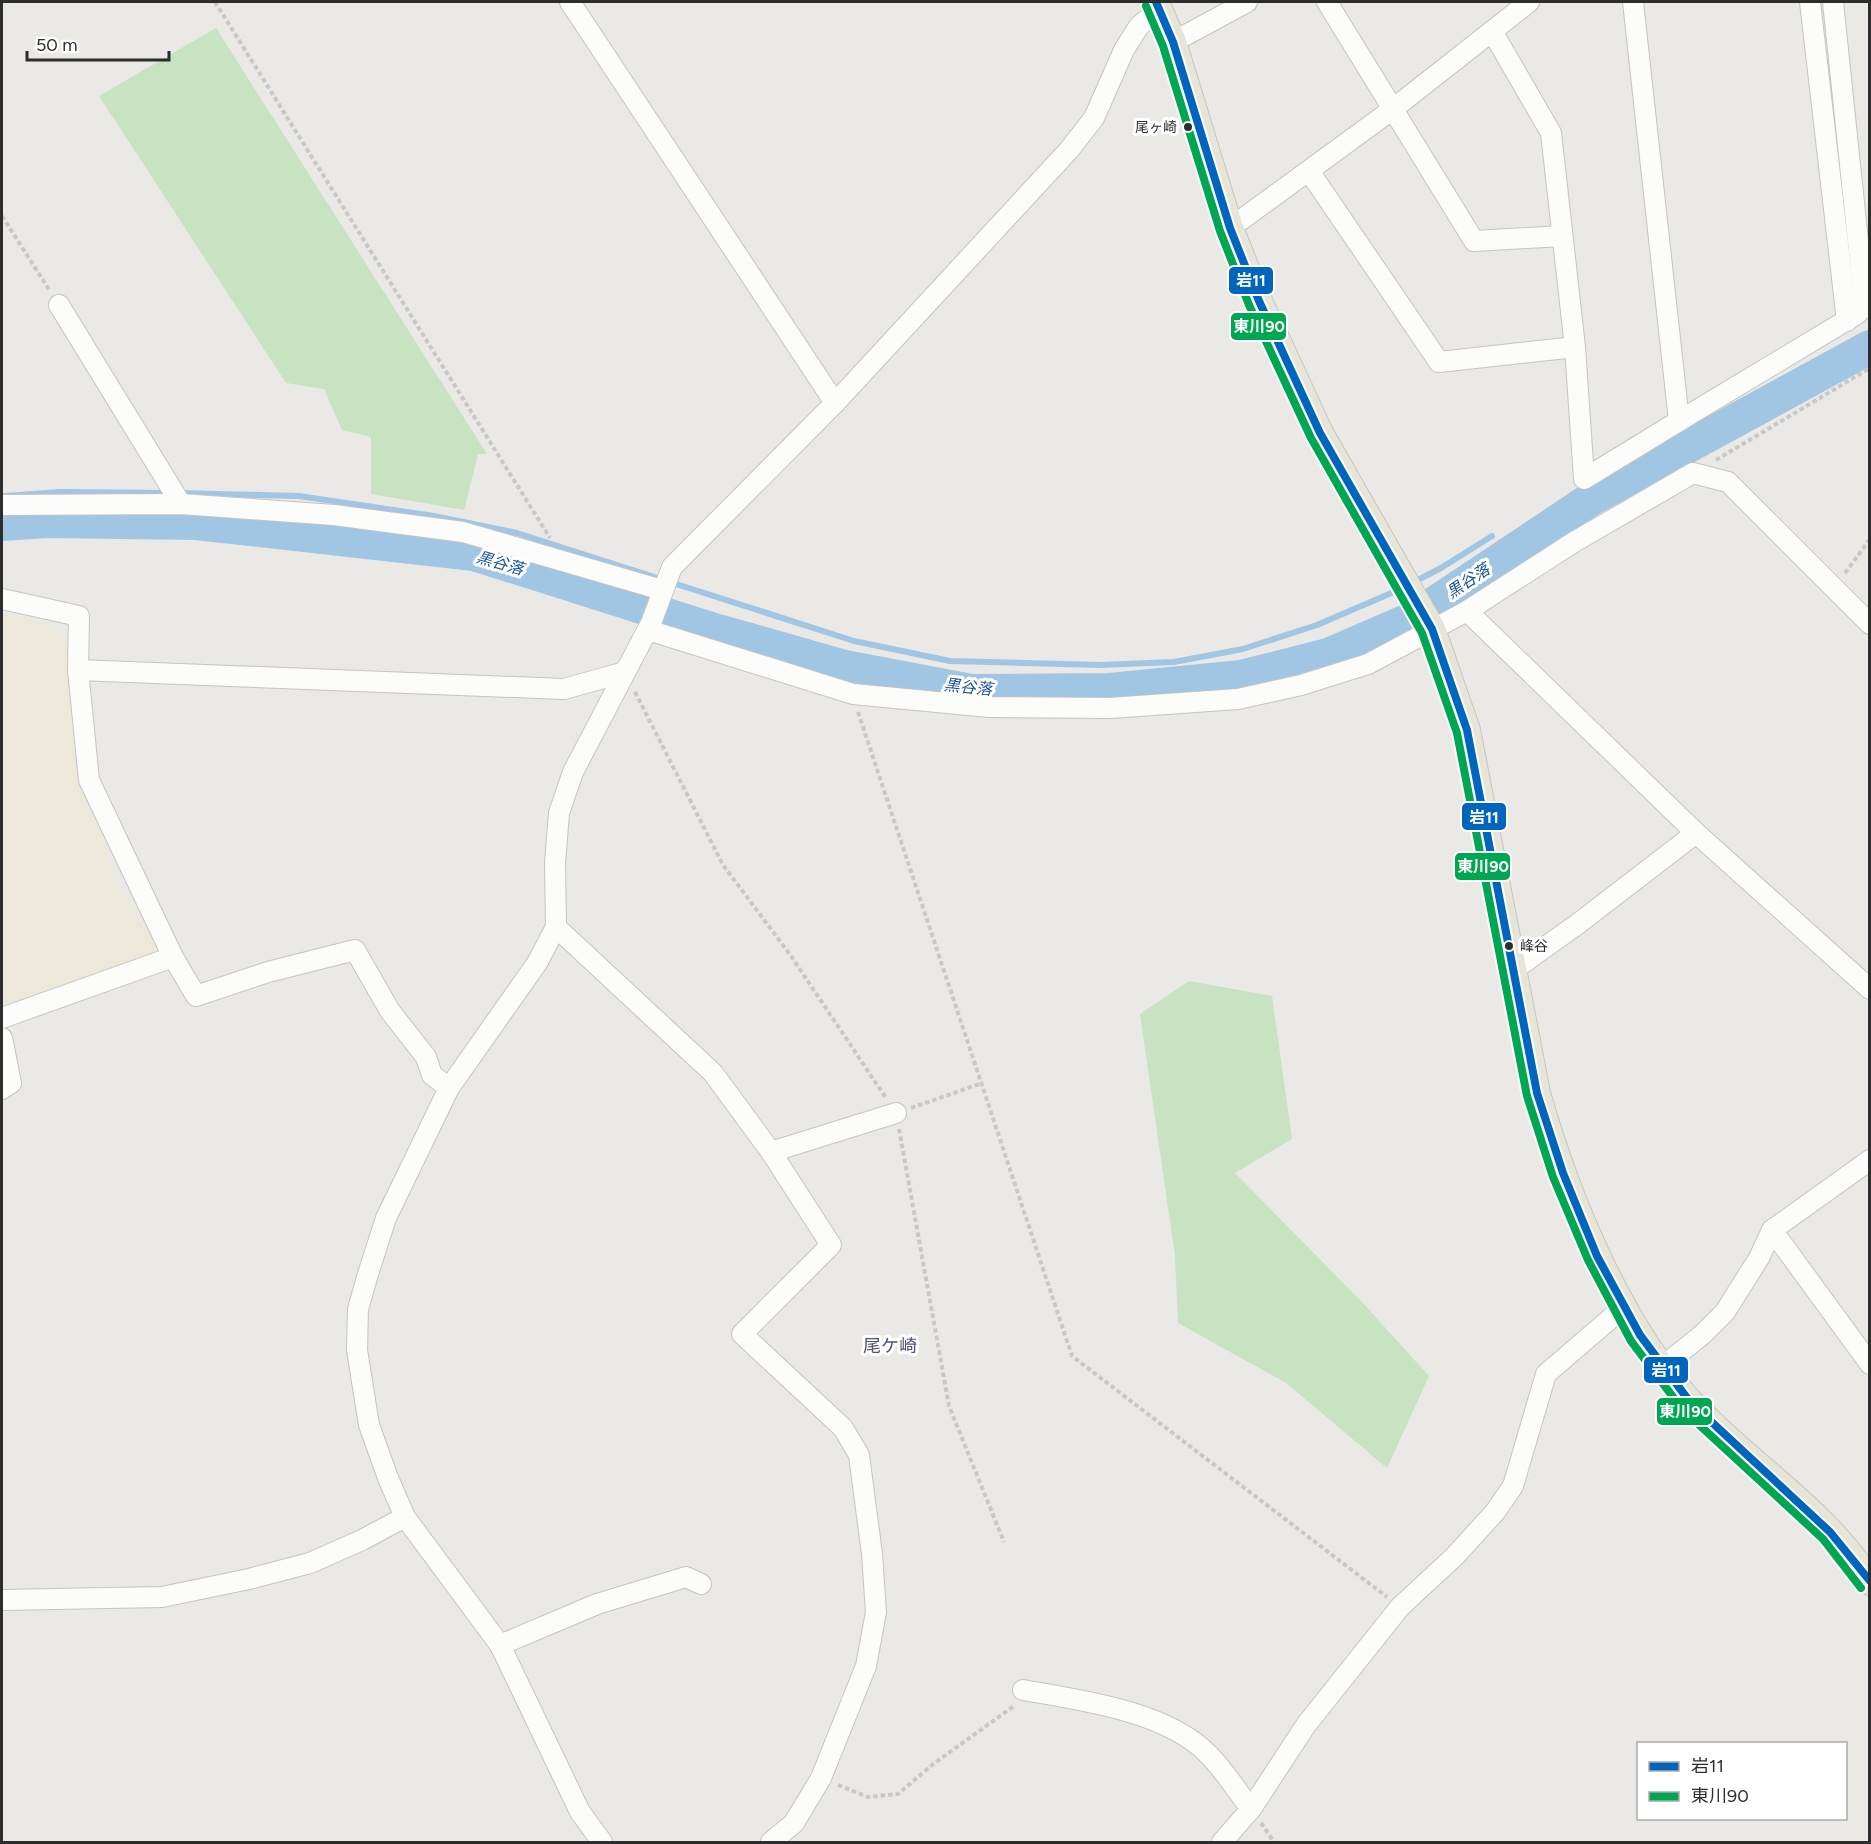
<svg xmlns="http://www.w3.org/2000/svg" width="1871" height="1844" font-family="Figtree,'Noto Sans JP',sans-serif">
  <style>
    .education { fill: #ece9db }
    .green { fill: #c8e3c1 }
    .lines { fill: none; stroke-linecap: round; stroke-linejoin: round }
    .stream { stroke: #a0c6e4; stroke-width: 6 }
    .river { stroke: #a0c6e4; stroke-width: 34 }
    .minor-casing { stroke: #c4c4c4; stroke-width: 22 }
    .major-casing { stroke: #c6c5c3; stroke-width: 28 }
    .path { stroke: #c8c8c8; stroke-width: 4; stroke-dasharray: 4.5 3; stroke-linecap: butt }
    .minor { stroke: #fcfcfb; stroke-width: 20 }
    .major { stroke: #e6e5d7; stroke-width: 26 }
    .bus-1-casing { stroke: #fff; stroke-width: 12 }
    .bus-2-casing { stroke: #fff; stroke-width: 12 }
    .bus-1 { stroke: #0065bd; stroke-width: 8 }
    .bus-2 { stroke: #00a651; stroke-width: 8 }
    .bus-dot { fill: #2d2d2d; stroke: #fff; stroke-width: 2 }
    .labels { text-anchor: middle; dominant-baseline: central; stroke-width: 6; stroke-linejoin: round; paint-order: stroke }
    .bus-label { font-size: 14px; fill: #2d2d2d; stroke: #fff; text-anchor: end }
    .water-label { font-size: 16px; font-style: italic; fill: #1b5494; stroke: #fff }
    .quarter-label { font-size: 18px; fill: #52517a; stroke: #fff }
    .line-badge { stroke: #fff; stroke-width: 2 }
    .badge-label { font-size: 16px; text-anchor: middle; font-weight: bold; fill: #fff }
  </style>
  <rect width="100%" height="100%" fill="#eae9e5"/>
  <path class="education" d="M2 613 42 622 58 630 68 645 78 737 113 875 159 952 2 1013Z"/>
  <g class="green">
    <path d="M216 28 487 454H478L464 510 371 494V437L342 430 324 389 286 383 99 96Z"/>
    <path d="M1189 981 1272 996 1292 1139 1235 1173 1362 1302 1429 1376 1387 1468 1286 1383 1178 1323 1175 1256 1140 1014Z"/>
  </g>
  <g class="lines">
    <g class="stream">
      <path d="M179 493 299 496 434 516 517 533 854 641 950 661 1101 665 1174 662 1243 649 1317 625 1403 588"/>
      <path d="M5 496 60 492 169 493"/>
      <path d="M1412 583 1441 568 1492 536"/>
    </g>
    <path class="river" d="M2 524 48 521 196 523 474 554 711 629 845 667 971 691 1110 690 1241 677 1328 655 1411 619 1591 499 1870 347"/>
    <g class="minor-casing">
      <g id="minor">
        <path d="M570 2 835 403"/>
        <path d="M1327 2 1474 241 1562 236"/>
        <path d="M1810 2 1847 321"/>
        <path d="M1833 2 1865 308"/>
        <path d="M1492 31 1551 133 1575 347 1584 479 1679 421 1633 2"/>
        <path d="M1173 42 1247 2"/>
        <path d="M1309 171 1439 362 1575 347"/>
        <path d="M1230 228 1393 109 1529 2"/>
        <path d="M59 305 181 504"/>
        <path d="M1679 421 1857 314"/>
        <path d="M2 505 181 504 334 515 463 532 662 590"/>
        <path d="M2 599 79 616 78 670 89 780 173 957 196 996 268 972 355 950 390 1011 426 1057 432 1075 449 1088"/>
        <path d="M1467 611 1696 833 1870 989"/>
        <path d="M648 630 853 694 989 707 1110 708 1238 699 1301 685 1368 664 1467 611 1574 542 1693 473 1728 482 1870 624"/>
        <path d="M78 670 564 689 625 672"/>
        <path d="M556 927 713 1073 771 1152 831 1245 742 1334 843 1428 859 1455 872 1554 876 1612 866 1666 821 1778 794 1823 771 1842"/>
        <path d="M1512 971 1579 923 1696 833"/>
        <path d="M2 1018 173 957"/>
        <path d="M2 1038 11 1083 2 1089"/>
        <path d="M771 1152 896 1113"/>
        <path d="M1772 1230 1870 1364"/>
        <path d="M1662 1367 1703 1334 1725 1312 1759 1258 1772 1230 1870 1160"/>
        <path d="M2 1600 162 1597 249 1579 310 1563 362 1540 405 1517"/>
        <path d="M500 1645 597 1604 686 1577 701 1584"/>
        <path d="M1023 1690C1080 1700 1166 1711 1208 1754 1224 1770 1237 1791 1251 1809"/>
        <path d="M602 1842 580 1812 500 1645 405 1517 388 1478 369 1425 357 1350 358 1309 368 1274 386 1218 449 1088 537 963 556 927 555 863 559 813 573 772 651 623 672 567 835 403 1069 150 1094 118 1124 50 1139 26 1160 9"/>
        <path d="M1222 1842 1251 1809 1306 1725 1400 1607 1455 1556 1495 1512 1513 1486 1546 1374 1625 1306"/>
      </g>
    </g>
    <g class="major-casing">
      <path id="major" d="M1156 2 1173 42 1230 228 1259 301 1320 433 1432 629 1467 730 1537 1093C1566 1195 1618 1323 1690 1402 1747 1464 1824 1509 1870 1582"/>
    </g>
    <g class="path">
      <path d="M215 2 550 538"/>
      <path d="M2 216 50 291"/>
      <path d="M1716 460 1870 368"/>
      <path d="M1845 573 1870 539"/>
      <path d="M635 692 723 865 791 956 886 1098"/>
      <path d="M858 712 1072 1356 1387 1597"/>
      <path d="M911 1108 982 1083"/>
      <path d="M899 1129 949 1406 1004 1542"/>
      <path d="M838 1785 868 1797 898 1794 932 1765 1014 1706"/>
      <path d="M1261 1823 1274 1842"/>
    </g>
    <use href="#minor" class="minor"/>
    <use href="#major" class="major"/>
    <g class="bus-1-casing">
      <path id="bus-1" d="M1156 2 1173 42 1230 228 1259 301 1320 433 1432 629 1467 730 1537 1093 1563 1173 1597 1256 1640 1335 1690 1402 1830 1532 1870 1581"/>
    </g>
    <g class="bus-2-casing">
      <path id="bus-2" d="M1146 6 1163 46 1220 231 1249 305 1311 438 1422 633 1457 733 1527 1096 1553 1177 1588 1260 1631 1341 1682 1409 1823 1539 1861 1588"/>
    </g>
    <use href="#bus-1" class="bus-1"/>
    <use href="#bus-2" class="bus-2"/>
  </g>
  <g class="bus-dot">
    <circle cx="1188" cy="127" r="5"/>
    <circle cx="1509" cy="946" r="5"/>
  </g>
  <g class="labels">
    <g class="bus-label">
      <text x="1177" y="127">尾ヶ崎</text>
      <text x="1520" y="946" text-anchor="start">峰谷</text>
    </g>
    <g class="water-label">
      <text transform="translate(500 563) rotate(16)">黒谷落</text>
      <text transform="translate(1468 581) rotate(-34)">黒谷落</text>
      <text transform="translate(968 687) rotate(6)">黒谷落</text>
    </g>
    <g class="quarter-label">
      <text x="890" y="1346">尾ケ崎</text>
    </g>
  </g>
  <g class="line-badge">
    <rect x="1228" y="266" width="46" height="29" rx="6" fill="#0065bd"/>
    <rect x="1230" y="312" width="57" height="29" rx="6" fill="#00a651"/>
    <rect x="1461" y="802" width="46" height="29" rx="6" fill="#0065bd"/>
    <rect x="1454" y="852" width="57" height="29" rx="6" fill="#00a651"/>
    <rect x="1643" y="1356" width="46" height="28" rx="6" fill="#0065bd"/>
    <rect x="1656" y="1397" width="57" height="29" rx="6" fill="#00a651"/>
  </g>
  <g class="badge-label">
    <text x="1251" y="286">岩11</text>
    <text x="1259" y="332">東川90</text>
    <text x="1484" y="823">岩11</text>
    <text x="1483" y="872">東川90</text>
    <text x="1666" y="1376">岩11</text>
    <text x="1685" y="1417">東川90</text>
  </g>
  <rect width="1871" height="1844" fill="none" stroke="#2d2d2d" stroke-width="6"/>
  <rect x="1637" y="1742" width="210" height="78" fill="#ffffff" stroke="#ababab" stroke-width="1.5"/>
  <rect x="1649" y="1762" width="30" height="9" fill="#0065bd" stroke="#ababab" stroke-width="1.5"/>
  <text x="1691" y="1772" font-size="18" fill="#2d2d2d">岩11</text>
  <rect x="1649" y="1792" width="30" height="9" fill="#00a651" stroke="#ababab" stroke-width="1.5"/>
  <text x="1691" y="1802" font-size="18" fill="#2d2d2d">東川90</text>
  <path d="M27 51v9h142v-9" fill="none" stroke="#2d2d2d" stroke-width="3"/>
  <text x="36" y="51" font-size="18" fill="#2d2d2d" stroke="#ffffff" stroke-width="4.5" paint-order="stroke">50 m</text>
</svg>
